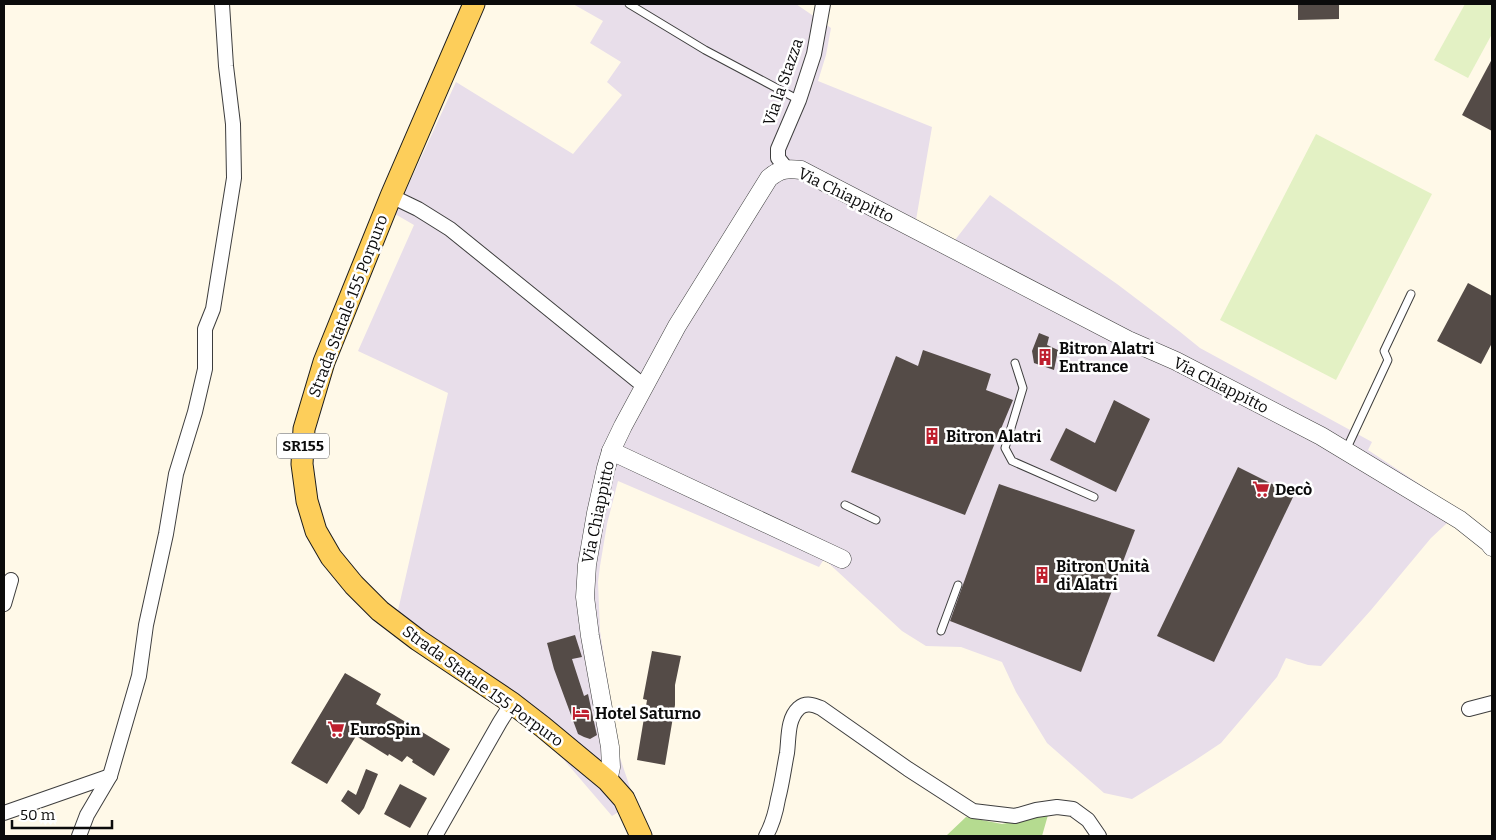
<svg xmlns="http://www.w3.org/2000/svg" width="1496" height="840" font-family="Bitter,serif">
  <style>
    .industrial { fill: #e8deea }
    .forest { fill: #b5db90 }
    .pitch { fill: #e3f1c4 }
    .building { fill: #544b47 }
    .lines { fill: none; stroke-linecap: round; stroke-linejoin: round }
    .service-casing { stroke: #3e3e3e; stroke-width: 9 }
    .minor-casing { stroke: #3e3e3e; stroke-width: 16 }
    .tertiary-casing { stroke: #3e3e3e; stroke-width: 19 }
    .primary-casing { stroke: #1c1c1c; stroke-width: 23 }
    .service { stroke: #fff; stroke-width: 7 }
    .minor { stroke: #fff; stroke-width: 14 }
    .tertiary { stroke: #fff; stroke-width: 18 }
    .primary { stroke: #fdce5a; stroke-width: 21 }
    .labels { text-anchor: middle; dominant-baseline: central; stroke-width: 5; stroke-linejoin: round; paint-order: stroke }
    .shield { fill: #fff; stroke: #545454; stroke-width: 1 }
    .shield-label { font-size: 15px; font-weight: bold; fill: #0b0b0b }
    .street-label { font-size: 16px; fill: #0b0b0b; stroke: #fff }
    .poi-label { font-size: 16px; font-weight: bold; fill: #0b0b0b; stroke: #fff; text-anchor: start }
  </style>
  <rect width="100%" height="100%" fill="#fff9e8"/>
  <path class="industrial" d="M573 4H796L831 28 826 55 818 81 932 127 916 220 955 240 990 195 1117 284 1179 331 1200 348 1372 442 1368 450 1460 511 1431 538 1371 610 1321 666 1308 665 1286 658 1277 677 1221 743 1194 761 1132 799 1104 793 1047 743 1016 692 1002 662 961 647 926 646 902 631 824 559 819 567 618 481 607 524 600 566 598 582 600 631 619 755 635 802 612 816 564 760 539 736 393 632 448 393 358 351 414 225 395 214 456 82 573 154 622 95 607 82 621 62 590 43 603 21Z"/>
  <path class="forest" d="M1048 815 1042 836H946L966 817 1002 824Z"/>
  <g class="pitch">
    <path d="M1465 4H1489L1492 6V34L1468 78 1434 60Z"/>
    <path d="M1316 134 1432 194 1336 380 1220 320Z"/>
  </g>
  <g class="building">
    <path d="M1298 4H1339V19L1298 20Z"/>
    <path d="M1492 59V131L1462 115Z"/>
    <path d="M1468 283 1492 296V343L1481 364 1437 341Z"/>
    <path d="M1039 333 1049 337 1047 345 1058 350 1054 370 1034 363 1032 351Z"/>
    <path d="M923 350 991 374 986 390 1013 400 965 515 851 472 896 356 918 366Z"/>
    <path d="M1114 400 1150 419 1116 492 1050 460 1066 428 1095 443Z"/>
    <path d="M1238 467 1294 495 1214 662 1157 636Z"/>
    <path d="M999 484 1135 530 1081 672 950 621Z"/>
    <path d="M575 635 582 657 572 659 584 696 588 694 596 731 597 735 590 739 584 737 578 734 554 669 547 643Z"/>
    <path d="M652 651 681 656 675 685V705L665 765 637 760 647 700 643 699Z"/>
    <path d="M345 673 381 694 376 704 450 749 434 776 412 762 413 760 407 756 402 762 389 754 388 756 356 736 327 784 291 763Z"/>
    <path d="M366 769 378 774 364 808 359 815 341 801 348 790 356 795Z"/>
    <path d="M400 784 427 798 410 828 384 814Z"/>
  </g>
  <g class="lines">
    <g class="service-casing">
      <g id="service">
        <path d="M629 4 705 50 799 100"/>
        <path d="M1015 363 1023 388 1005 448 1012 461 1094 497"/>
        <path d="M1346 450 1388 360 1384 351 1411 294"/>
        <path d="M845 505 876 520"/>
        <path d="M941 631 958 585"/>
      </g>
    </g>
    <g class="minor-casing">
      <g id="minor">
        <path d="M786 168 778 158V149L799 100 814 54 823 4"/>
        <path d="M391 196 418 209 450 229 644 386"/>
        <path d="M4 604 11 580"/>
        <path d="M1469 709 1492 703"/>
        <path d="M4 813 110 776"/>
        <path d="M79 836 87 815 110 776 139 676 146 625 166 534 176 474 195 412 205 369V329L213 309 234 178 233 124 226 66 222 4"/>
        <path d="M435 836 500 722 512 703"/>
        <path d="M766 836C772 825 776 811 778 799 782 784 784 768 787 753 789 738 787 719 799 708 806 702 814 705 821 708L908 769 973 811 1015 816 1036 810 1057 807 1073 809 1088 820 1099 836"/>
      </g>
    </g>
    <g class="tertiary-casing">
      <g id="tertiary">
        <path d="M611 451 842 559"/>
        <path d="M608 781 611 767 610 747 590 636 585 597 587 565 596 513 606 468 611 451 623 426 677 326 769 178C780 169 787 168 801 170L1128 340 1176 361 1321 436 1460 520 1489 543 1492 547"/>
      </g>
    </g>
    <g class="primary-casing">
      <path id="primary" d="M474 4 391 196 324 362 304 429 302 464 307 501 316 531 331 557 354 585 380 611 418 640 512 703 543 727 608 781 624 799 641 836"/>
    </g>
    <use href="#service" class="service"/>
    <use href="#minor" class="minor"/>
    <use href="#tertiary" class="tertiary"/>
    <use href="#primary" class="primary"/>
  </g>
  <defs>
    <g id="building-bare" transform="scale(1.35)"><path d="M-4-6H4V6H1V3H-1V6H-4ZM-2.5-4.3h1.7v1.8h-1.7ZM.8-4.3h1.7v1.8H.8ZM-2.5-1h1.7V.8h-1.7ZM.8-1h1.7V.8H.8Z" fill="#be1f2e" stroke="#fff" stroke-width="2.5" paint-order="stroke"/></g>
    <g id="supermarket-bare" transform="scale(1.35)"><path d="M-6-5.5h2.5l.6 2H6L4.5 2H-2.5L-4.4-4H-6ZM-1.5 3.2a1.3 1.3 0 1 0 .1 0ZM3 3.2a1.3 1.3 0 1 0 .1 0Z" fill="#be1f2e" stroke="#fff" stroke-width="2.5" paint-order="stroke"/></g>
    <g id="hotel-bare" transform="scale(1.35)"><path d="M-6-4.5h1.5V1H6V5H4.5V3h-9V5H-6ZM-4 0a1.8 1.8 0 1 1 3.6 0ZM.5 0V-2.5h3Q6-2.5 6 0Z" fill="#be1f2e" stroke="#fff" stroke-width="2.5" paint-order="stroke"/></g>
  </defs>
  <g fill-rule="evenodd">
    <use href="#building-bare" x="1045" y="357"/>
    <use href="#building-bare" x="932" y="436"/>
    <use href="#supermarket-bare" x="1261" y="489"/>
    <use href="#building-bare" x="1042" y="575"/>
    <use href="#hotel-bare" x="581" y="713"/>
    <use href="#supermarket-bare" x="336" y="729"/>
  </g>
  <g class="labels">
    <rect class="shield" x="277" y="433.5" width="52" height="25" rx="4"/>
    <g class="shield-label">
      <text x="303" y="446">SR155</text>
    </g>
    <g class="street-label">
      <text transform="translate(783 82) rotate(-71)">Via la Stazza</text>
      <text transform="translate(846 195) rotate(26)">Via Chiappitto</text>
      <text transform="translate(348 306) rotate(-69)">Strada Statale 155 Porpuro</text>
      <text transform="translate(1221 385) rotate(27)">Via Chiappitto</text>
      <text transform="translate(598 512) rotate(-78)">Via Chiappitto</text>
      <text transform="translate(483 686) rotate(36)">Strada Statale 155 Porpuro</text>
    </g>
    <g class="poi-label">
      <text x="1059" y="348">Bitron Alatri<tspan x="1059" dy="18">Entrance</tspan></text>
      <text x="946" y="436">Bitron Alatri</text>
      <text x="1275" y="489">Decò</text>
      <text x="1056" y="566">Bitron Unità<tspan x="1056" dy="18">di Alatri</tspan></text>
      <text x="595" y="713">Hotel Saturno</text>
      <text x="350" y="729">EuroSpin</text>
    </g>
  </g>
  <rect width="1496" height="840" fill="none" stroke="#0b0b0b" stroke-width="10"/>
  <path d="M12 820v8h100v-8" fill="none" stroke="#0b0b0b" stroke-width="2.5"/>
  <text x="20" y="820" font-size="15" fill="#0b0b0b" stroke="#ffffff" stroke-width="4" paint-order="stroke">50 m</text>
</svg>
